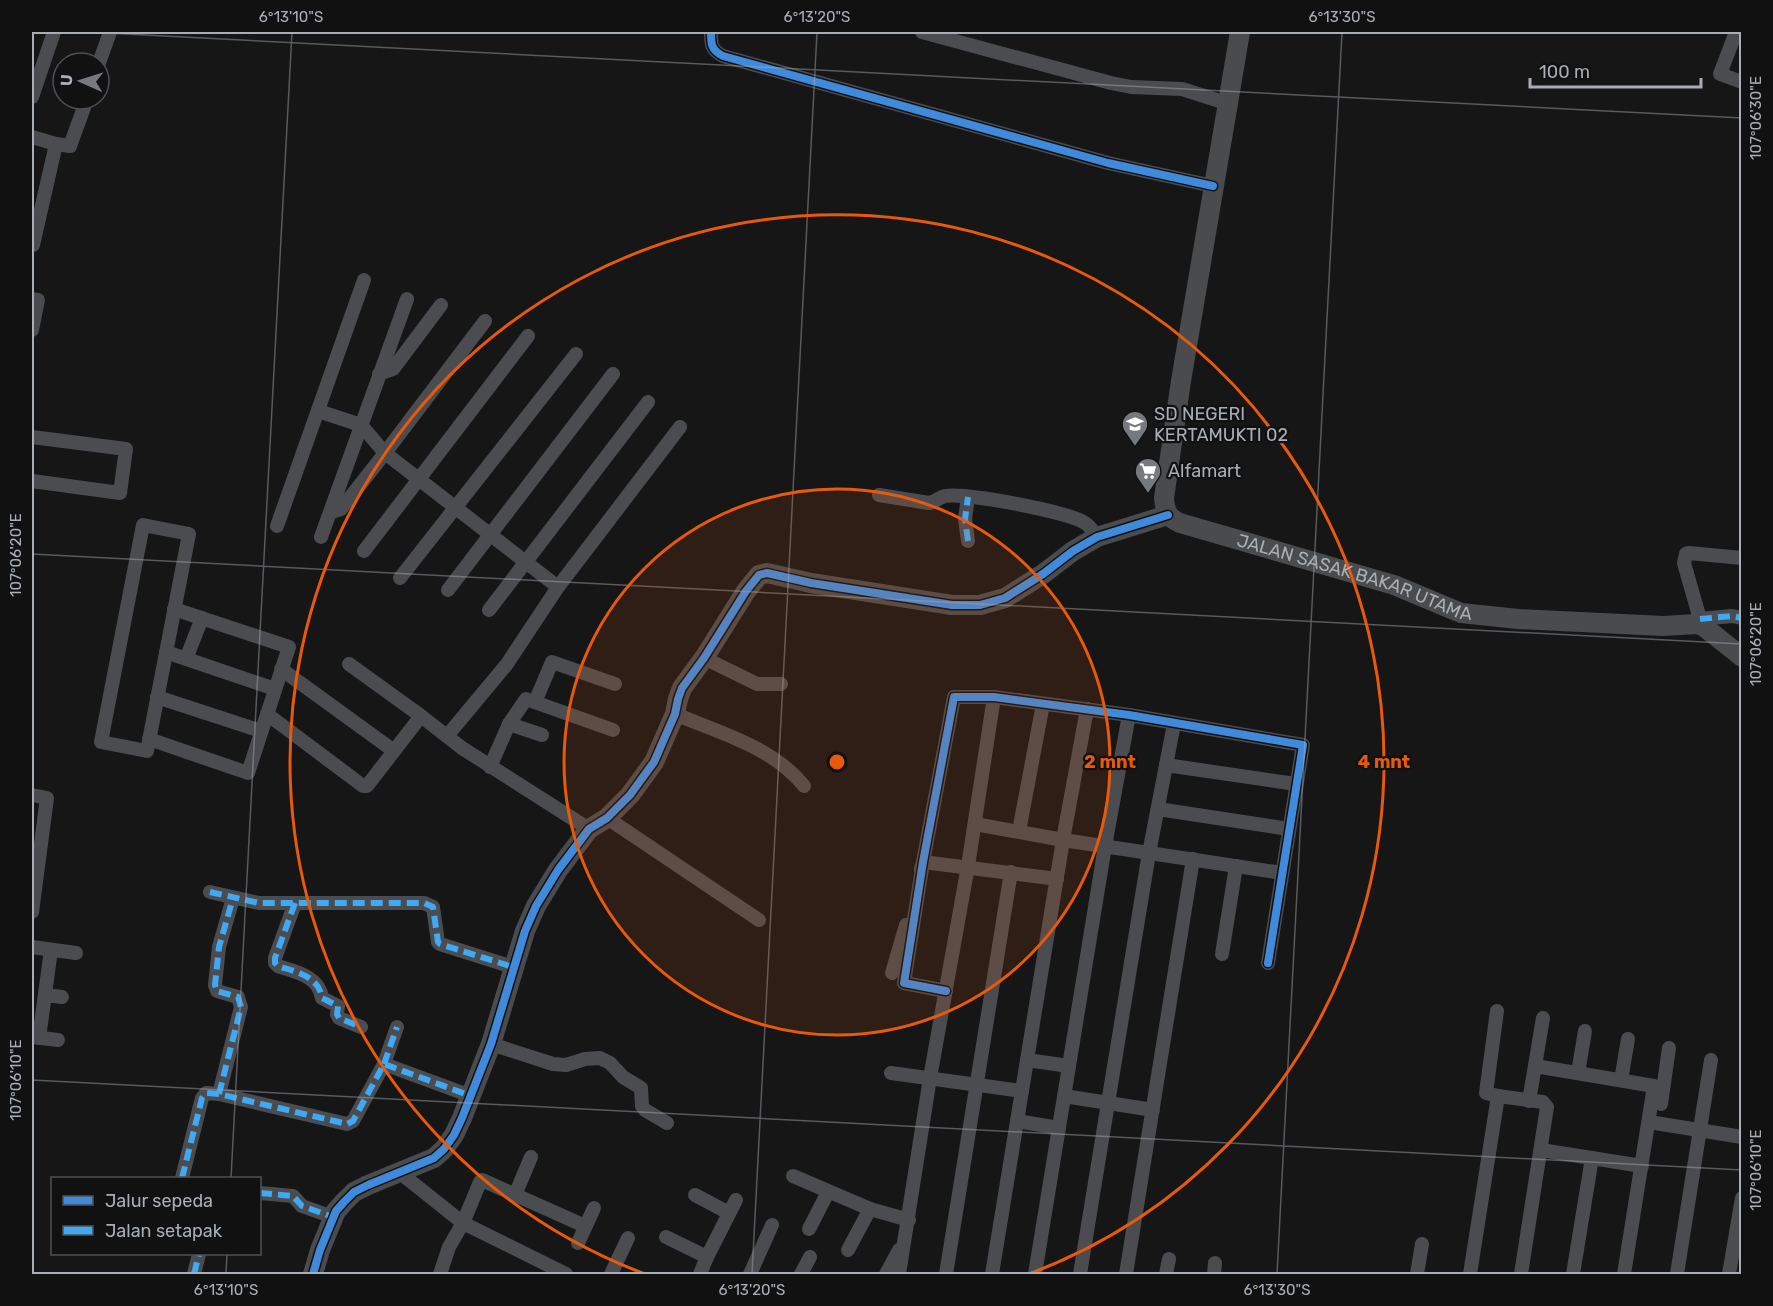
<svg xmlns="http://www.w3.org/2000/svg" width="1773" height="1306" font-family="Rubik,sans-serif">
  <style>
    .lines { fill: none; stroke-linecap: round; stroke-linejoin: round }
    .street { stroke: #4b4c4f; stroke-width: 14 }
    .secondary { stroke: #4a4b4d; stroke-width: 20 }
    .quiet { stroke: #3fa9f5; stroke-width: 6; stroke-dasharray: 12 6; stroke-linecap: butt }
    .cycleway-casing { stroke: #111112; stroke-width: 11 }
    .cycleway { stroke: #408adc; stroke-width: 8 }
    .ticks { fill: none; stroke: #a9aeb6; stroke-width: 1.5; stroke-opacity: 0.45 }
    .ring { fill: none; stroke: #e8590c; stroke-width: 3 }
    .labels { text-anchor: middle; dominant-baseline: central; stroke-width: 4.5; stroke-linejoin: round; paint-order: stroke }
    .poi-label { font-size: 18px; fill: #a9aeb6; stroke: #111112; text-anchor: start }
    .street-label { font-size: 18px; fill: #a9aeb6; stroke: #111112 }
    .centre { fill: #e8590c; stroke: #111112; stroke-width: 3 }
    .ring-label { font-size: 18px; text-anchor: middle; font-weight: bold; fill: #e8590c; stroke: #111112; stroke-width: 4.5; stroke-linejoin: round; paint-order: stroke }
    .neatline { fill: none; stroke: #a9aeb6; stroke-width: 2 }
    .ticks-label { font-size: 15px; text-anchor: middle; fill: #a9aeb6 }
  </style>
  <rect width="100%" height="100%" fill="#161617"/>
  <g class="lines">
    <g class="street">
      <path d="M711 32C711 44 711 50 723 56L1108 163 1213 186"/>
      <path d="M922 32 1111 83 1131 87 1182 89 1226 103"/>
      <path d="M1736 32 1720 74 1742 82"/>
      <path d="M99 63 110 32"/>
      <path d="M32 97 54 32"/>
      <path d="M32 137 56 144 33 245"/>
      <path d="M56 144 70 146 87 99"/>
      <path d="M32 299 38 300 32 330"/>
      <path d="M485 321 385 453 558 587"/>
      <path d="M379 374 393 369 441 305"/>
      <path d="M318 411 361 425 385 453 341 509 331 512"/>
      <path d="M32 437 126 449 120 493 32 481"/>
      <path d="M879 495 929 503C936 502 939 497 945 496 965 492 1069 512 1085 523 1091 527 1093 531 1097 537"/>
      <path d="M143 525 189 534 147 751 101 742Z"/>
      <path d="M277 526 364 280"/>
      <path d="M321 537 407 299"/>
      <path d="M968 541 965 519 968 497"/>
      <path d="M364 551 528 336"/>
      <path d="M400 578 576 354"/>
      <path d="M448 590 613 374"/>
      <path d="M489 610 648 402"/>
      <path d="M1700 619 1732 616 1742 618"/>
      <path d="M1700 625V619L1684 563 1686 554 1689 553 1742 558"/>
      <path d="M166 652 275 689"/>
      <path d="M704 658 757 684H781"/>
      <path d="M186 659 202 618"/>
      <path d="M349 664 421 716 462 748 589 829"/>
      <path d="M281 669 394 751"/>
      <path d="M157 697 261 731"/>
      <path d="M535 702 552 662 615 684"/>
      <path d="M267 714 363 786H367L421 716"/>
      <path d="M675 714C720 733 773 747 804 786"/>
      <path d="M509 724 542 735"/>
      <path d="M447 736 507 664 558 587 680 427"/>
      <path d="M149 739 248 773 289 647 174 609"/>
      <path d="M1166 765 1296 784"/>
      <path d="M490 767 509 724 526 699 613 730"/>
      <path d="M32 795 47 798 32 912"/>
      <path d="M1158 809 1289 829"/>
      <path d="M607 818 759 920"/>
      <path d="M975 824 1063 840 1282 873"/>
      <path d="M1019 831 1043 704"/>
      <path d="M921 869 923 862 1057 879"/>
      <path d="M210 892 259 903H424L433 907 438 942 440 944 513 967"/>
      <path d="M295 903 275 958V963L278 966C296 972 319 976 322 998L338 1006 337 1014 339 1018 361 1027"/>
      <path d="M32 947 76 953"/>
      <path d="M1222 954 1236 866"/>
      <path d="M892 973 906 925"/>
      <path d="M946 991 904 983 923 862 954 697H994L1129 715 1303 745 1268 963"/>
      <path d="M45 995 62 997"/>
      <path d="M1497 1011 1486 1093 1498 1096 1543 1102 1547 1107 1521 1274"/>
      <path d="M33 1037 58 1040"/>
      <path d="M39 1038 51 950"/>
      <path d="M491 1044 553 1064 566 1065 585 1059 600 1058 610 1063 623 1077 641 1088 642 1106 645 1110 667 1123"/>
      <path d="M1027 1060 1069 1066"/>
      <path d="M384 1064 397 1027"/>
      <path d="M1535 1066 1654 1086 1624 1274"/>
      <path d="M891 1073 1022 1091"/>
      <path d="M1578 1073 1585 1031"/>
      <path d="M1621 1080 1628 1039"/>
      <path d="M219 1094 241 1007 238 997 217 991 215 985 219 947 233 898"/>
      <path d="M1064 1096 1153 1110"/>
      <path d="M1529 1101 1543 1018"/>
      <path d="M1661 1104 1669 1048"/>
      <path d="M1017 1121 1059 1128"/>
      <path d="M1649 1122 1742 1137"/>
      <path d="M1541 1150 1642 1166"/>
      <path d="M399 1172 463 1223 566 1274"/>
      <path d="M793 1176 870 1209 909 1220"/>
      <path d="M182 1178 202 1098 206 1093 219 1094 347 1124 353 1121 384 1064 471 1096"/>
      <path d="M260 1193 293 1196 302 1206 333 1217"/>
      <path d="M515 1195 531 1157"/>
      <path d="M695 1195 729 1213"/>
      <path d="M809 1229 828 1192"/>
      <path d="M666 1237 707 1257"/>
      <path d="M578 1243 594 1208"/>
      <path d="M848 1250 870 1209"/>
      <path d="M194 1274 199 1254"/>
      <path d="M440 1274 449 1247 463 1223 480 1182 482 1180 585 1226"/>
      <path d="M611 1274 628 1238"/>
      <path d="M700 1274 707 1257 736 1200"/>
      <path d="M750 1274 772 1225"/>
      <path d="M801 1274 810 1257"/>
      <path d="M886 1274 899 1250"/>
      <path d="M899 1274 930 1078 968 866 994 697"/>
      <path d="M946 1274 1011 872"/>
      <path d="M992 1274 1063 840 1087 709"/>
      <path d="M1035 1274 1105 846 1129 715"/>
      <path d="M1080 1274 1149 853 1174 724"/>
      <path d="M1126 1274 1193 859"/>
      <path d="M1166 1274 1169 1259"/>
      <path d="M1214 1274 1215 1263"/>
      <path d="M1417 1274 1422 1244"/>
      <path d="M1470 1274 1498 1096"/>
      <path d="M1573 1274 1592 1158"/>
      <path d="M1677 1274 1711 1060"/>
      <path d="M1729 1274 1742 1198"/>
    </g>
    <g class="secondary">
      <path id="s1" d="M1240 32 1181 381 1164 498C1165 511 1168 518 1180 523L1394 585 1461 613 1518 619 1663 626 1697 624 1703 626 1742 657"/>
      <path d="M313 1274 320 1250 336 1211 344 1202 354 1192 368 1185 434 1158 444 1149 454 1135 462 1118 491 1044 525 931 536 906 558 870 589 829 607 818 630 795 654 762 675 714 678 699 682 688 704 658 746 591 759 575 767 573 811 583 952 605H980L1005 598 1043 574 1073 551 1097 537 1168 515"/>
    </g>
    <g class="quiet">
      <path d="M968 541 965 519 968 497"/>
      <path d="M1700 619 1732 616 1742 618"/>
      <path d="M210 892 259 903H424L433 907 438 942 440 944 513 967"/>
      <path d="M295 903 275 958V963L278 966C296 972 319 976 322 998L338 1006 337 1014 339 1018 361 1027"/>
      <path d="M384 1064 397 1027"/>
      <path d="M219 1094 241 1007 238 997 217 991 215 985 219 947 233 898"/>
      <path d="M182 1178 202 1098 206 1093 219 1094 347 1124 353 1121 384 1064 471 1096"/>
      <path d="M260 1193 293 1196 302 1206 333 1217"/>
      <path d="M194 1274 199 1254"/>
    </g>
    <g class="cycleway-casing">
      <g id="cycleway">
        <path d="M711 32C711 44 711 50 723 56L1108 163 1213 186"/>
        <path d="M946 991 904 983 923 862 954 697H994L1129 715 1303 745 1268 963"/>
        <path d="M313 1274 320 1250 336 1211 344 1202 354 1192 368 1185 434 1158 444 1149 454 1135 462 1118 491 1044 525 931 536 906 558 870 589 829 607 818 630 795 654 762 675 714 678 699 682 688 704 658 746 591 759 575 767 573 811 583 952 605H980L1005 598 1043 574 1073 551 1097 537 1168 515"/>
      </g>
    </g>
    <use href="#cycleway" class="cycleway"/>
  </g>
  <path class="ticks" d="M87 32 1742 118M32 554 1742 644M32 1080 1742 1170M231 1178 292 32M226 1274 227 1254M752 1274 817 32M1277 1274 1342 32"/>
  <circle cx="837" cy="762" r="273" fill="#e8590c" fill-opacity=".12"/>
  <g class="ring">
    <circle cx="837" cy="762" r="273"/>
    <path d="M645 1274A547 547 0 1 1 1029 1274"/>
  </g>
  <defs>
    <g id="school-pin" transform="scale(1.35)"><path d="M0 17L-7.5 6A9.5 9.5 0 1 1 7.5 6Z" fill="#76797e" stroke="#111112"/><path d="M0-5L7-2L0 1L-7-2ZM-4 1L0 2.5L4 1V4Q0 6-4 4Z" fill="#fff"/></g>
    <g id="supermarket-pin" transform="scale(1.35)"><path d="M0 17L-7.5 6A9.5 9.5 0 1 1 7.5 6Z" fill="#76797e" stroke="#111112"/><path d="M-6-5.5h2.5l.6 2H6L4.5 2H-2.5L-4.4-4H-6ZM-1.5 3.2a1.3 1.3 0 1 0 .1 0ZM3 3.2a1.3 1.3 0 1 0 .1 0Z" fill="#fff"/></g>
  </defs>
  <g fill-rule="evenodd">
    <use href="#school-pin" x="1135" y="424"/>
    <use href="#supermarket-pin" x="1148" y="471"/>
  </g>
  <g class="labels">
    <g class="poi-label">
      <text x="1154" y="414">SD NEGERI<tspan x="1154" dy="21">KERTAMUKTI 02</tspan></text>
      <text x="1168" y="471">Alfamart</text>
    </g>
    <g class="street-label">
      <text stroke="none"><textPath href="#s1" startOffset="687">JALAN SASAK BAKAR UTAMA</textPath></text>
    </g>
  </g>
  <circle cx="837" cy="762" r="9" class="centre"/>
  <g class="ring-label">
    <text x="1110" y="768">2 mnt</text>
    <text x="1384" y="768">4 mnt</text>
  </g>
  <rect width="1773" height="1306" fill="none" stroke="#111112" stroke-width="66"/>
  <rect x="51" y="1177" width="210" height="78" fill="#111112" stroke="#4e5054" stroke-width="1.5"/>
  <rect x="63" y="1196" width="30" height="9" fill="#408adc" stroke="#4e5054" stroke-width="1.5"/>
  <text x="105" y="1207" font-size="18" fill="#a9aeb6">Jalur sepeda</text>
  <rect x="63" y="1226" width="30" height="9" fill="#3fa9f5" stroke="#4e5054" stroke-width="1.5"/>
  <text x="105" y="1237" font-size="18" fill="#a9aeb6">Jalan setapak</text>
  <g transform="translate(81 81) rotate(273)"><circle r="28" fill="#111112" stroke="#4e5054" stroke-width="1.5"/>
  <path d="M0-4.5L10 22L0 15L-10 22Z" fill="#76797e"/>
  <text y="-9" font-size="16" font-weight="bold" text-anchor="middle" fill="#a9aeb6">U</text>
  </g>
  <path d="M1530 78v9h171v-9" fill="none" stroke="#a9aeb6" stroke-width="3"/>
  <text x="1539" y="78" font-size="18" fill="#a9aeb6" stroke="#111112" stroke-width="4.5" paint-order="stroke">100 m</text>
  <rect x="33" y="33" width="1707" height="1240" class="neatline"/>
  <g class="ticks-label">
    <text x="291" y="22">6°13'10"S</text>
    <text x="817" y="22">6°13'20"S</text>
    <text x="1342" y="22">6°13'30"S</text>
    <text transform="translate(1756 118) rotate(-90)" y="5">107°06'30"E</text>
    <text transform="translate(16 555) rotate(-90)" y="5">107°06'20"E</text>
    <text transform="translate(1756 644) rotate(-90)" y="5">107°06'20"E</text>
    <text transform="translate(16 1080) rotate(-90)" y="5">107°06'10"E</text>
    <text transform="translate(1756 1170) rotate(-90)" y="5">107°06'10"E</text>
    <text x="226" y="1295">6°13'10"S</text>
    <text x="752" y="1295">6°13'20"S</text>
    <text x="1277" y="1295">6°13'30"S</text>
  </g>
</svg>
